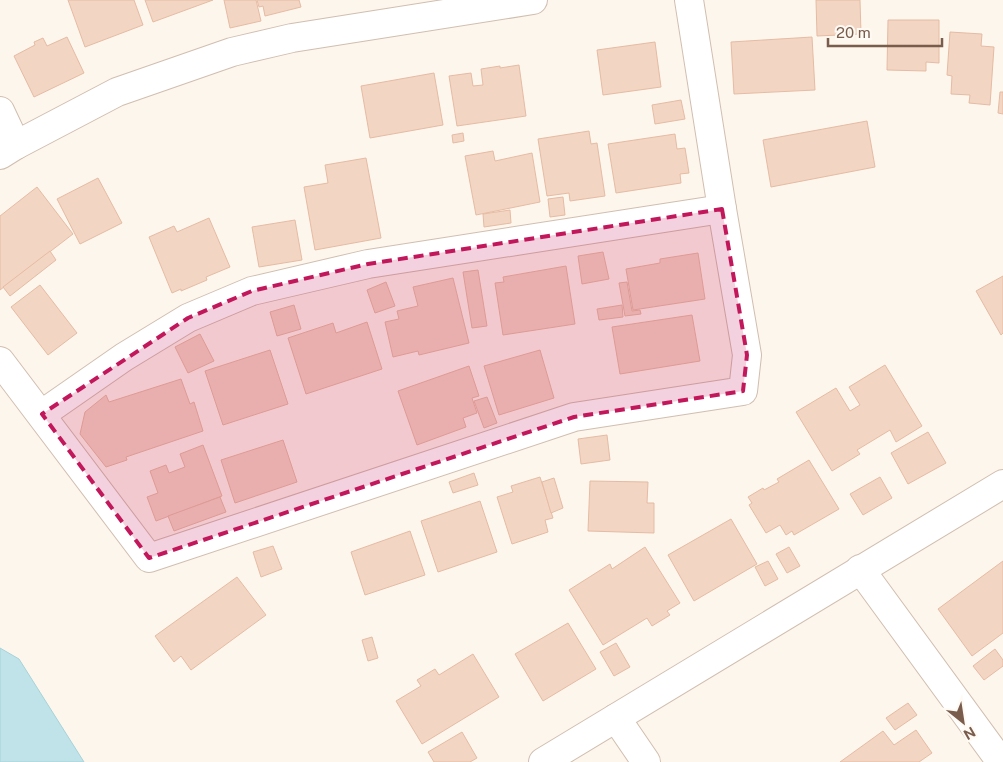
<svg xmlns="http://www.w3.org/2000/svg" width="1003" height="762" font-family="'Public Sans',sans-serif">
  <style>
    .water { fill: #bfe3e8; stroke: #a5d3da }
    .building { fill: #f3d5c3; stroke: #e6bba3 }
    .lines { fill: none; stroke-linecap: round; stroke-linejoin: round }
    .minor-casing { stroke: #d1beb0; stroke-width: 30 }
    .minor { stroke: #fff; stroke-width: 28 }
    .marked { fill: #c2185b; fill-opacity: 0.2; stroke: #c2185b; stroke-width: 4; stroke-dasharray: 10 6; stroke-linejoin: round }
  </style>
  <rect width="100%" height="100%" fill="#fdf6ec"/>
  <path class="water" d="M0 648 19 659 84 762H0Z"/>
  <g class="building">
    <path d="M68 0H134L143 25 85 47Z"/>
    <path d="M145 0H213L153 22Z"/>
    <path d="M224 0H256L261 21 230 28Z"/>
    <path d="M257 0H299L301 7 265 16 263 6 259 7Z"/>
    <path d="M816 0H860L861 34 817 36Z"/>
    <path d="M888 20H939V63L926 62V71L887 70Z"/>
    <path d="M950 32 982 34 981 46 994 47 990 105 969 103 970 95 951 94 952 76 947 75Z"/>
    <path d="M67 37 84 73 34 97 14 56 35 45 34 42 43 38 47 46Z"/>
    <path d="M812 37 815 90 734 94 731 42Z"/>
    <path d="M655 42 661 87 603 95 597 50Z"/>
    <path d="M519 65 526 116 457 126 449 76 471 73 473 86 483 85 481 69 500 66V68Z"/>
    <path d="M434 73 443 125 370 138 361 86Z"/>
    <path d="M1000 92H1003V114L998 113Z"/>
    <path d="M681 100 685 119 655 124 652 105Z"/>
    <path d="M867 121 875 167 771 187 763 140Z"/>
    <path d="M589 131 591 144 597 143 605 196 570 201 569 193 547 196 538 139Z"/>
    <path d="M463 133 464 141 453 143 452 135Z"/>
    <path d="M675 134 677 149 685 148 689 173 680 174 681 183 616 193 608 144Z"/>
    <path d="M493 151 495 161 532 153 540 202 476 215 465 156Z"/>
    <path d="M366 158 381 238 315 250 304 187 328 183 325 165Z"/>
    <path d="M98 178 122 223 80 244 57 199Z"/>
    <path d="M37 187 73 234 0 290V216Z"/>
    <path d="M563 197 565 215 550 217 548 199Z"/>
    <path d="M510 210 511 223 484 227 483 214Z"/>
    <path d="M209 218 230 267 206 277 207 280 181 291V289L172 293 149 237 174 226 177 232Z"/>
    <path d="M295 220 302 260 259 267 252 227Z"/>
    <path d="M50 251 56 260 10 296 3 287Z"/>
    <path d="M603 252 609 279 582 284 578 256Z"/>
    <path d="M698 253 705 299 633 310 626 269 660 263V259Z"/>
    <path d="M566 266 575 324 503 335 495 283 504 282 503 277Z"/>
    <path d="M478 270 487 326 472 328 463 272Z"/>
    <path d="M1003 276V333L1001 335 976 291Z"/>
    <path d="M453 278 469 343 419 355 418 351 393 357 385 322 399 319 397 311 418 306 413 287Z"/>
    <path d="M386 282 395 306 375 313 367 290Z"/>
    <path d="M627 282 632 311 640 310 641 314 625 316 619 283Z"/>
    <path d="M40 285 77 333 48 355 11 307Z"/>
    <path d="M294 305 301 329 277 336 270 312Z"/>
    <path d="M622 305 623 317 599 320 597 309Z"/>
    <path d="M692 315 700 361 620 374 612 327Z"/>
    <path d="M367 322 382 369 306 394 288 338 333 323 336 333Z"/>
    <path d="M200 334 214 361 188 373 175 347Z"/>
    <path d="M270 350 288 404 223 425 205 371Z"/>
    <path d="M540 350 554 398 499 415 484 366Z"/>
    <path d="M885 365 922 426 896 442 890 430 857 450 860 454 832 471 796 412 836 388 850 411 860 405 849 387Z"/>
    <path d="M469 366 479 396 472 398 477 413 463 418 466 427 417 445 398 391Z"/>
    <path d="M181 379 190 404 194 402 203 431 126 457 127 460 106 467 80 434 85 412 106 395 109 402Z"/>
    <path d="M487 397 497 423 484 428 474 401Z"/>
    <path d="M928 432 946 463 908 484 891 453Z"/>
    <path d="M607 435 610 460 581 464 578 439Z"/>
    <path d="M283 440 297 482 235 503 221 460Z"/>
    <path d="M203 445 222 496 156 521 147 497 158 493 150 471 166 465 169 473 185 467 180 454Z"/>
    <path d="M809 460 839 509 794 535 792 531 786 535 780 525 766 533 749 505 752 503 748 497 763 488 764 490 779 482 777 479Z"/>
    <path d="M474 473 478 485 453 493 449 482Z"/>
    <path d="M540 477 553 518 545 520 548 532 512 544 497 497 513 492 511 486Z"/>
    <path d="M880 477 892 498 863 515 850 494Z"/>
    <path d="M554 478 563 508 551 513 542 482Z"/>
    <path d="M590 481 648 482 647 503H654V533L588 531Z"/>
    <path d="M220 497 226 512 174 531 168 516Z"/>
    <path d="M480 501 497 552 438 572 421 521Z"/>
    <path d="M731 519 757 564 694 601 668 555Z"/>
    <path d="M410 531 425 575 365 595 351 552Z"/>
    <path d="M273 546 282 569 261 577 253 552Z"/>
    <path d="M645 547 680 603 667 611 670 615 652 626 647 618 603 645 569 590 610 564 612 569Z"/>
    <path d="M789 547 800 566 787 573 776 554Z"/>
    <path d="M768 561 778 579 765 586 755 567Z"/>
    <path d="M1003 561V633L972 656 938 609Z"/>
    <path d="M237 577 266 615 191 670 181 656 174 662 155 636Z"/>
    <path d="M568 623 596 669 543 701 515 654Z"/>
    <path d="M372 637 378 658 368 661 362 640Z"/>
    <path d="M616 643 630 667 614 676 600 652Z"/>
    <path d="M995 649 1003 660V666L984 680 973 666Z"/>
    <path d="M473 654 499 697 422 744 396 701 421 686 417 680 435 669 439 675Z"/>
    <path d="M908 703 917 715 895 730 886 718Z"/>
    <path d="M916 730 932 753 919 762H840L883 731 894 745Z"/>
    <path d="M462 732 477 758 470 762H434L428 752Z"/>
  </g>
  <g class="lines">
    <g class="minor-casing">
      <g id="minor">
        <path d="M0 111 16 145"/>
        <path d="M0 155 16 145 117 92 232 52 292 38 533 0"/>
        <path d="M0 361 149 558 574 417 743 391 747 355 722 209 689 0"/>
        <path d="M42 414 124 357 188 318 252 291 368 264 722 209"/>
        <path d="M860 569 1001 762"/>
        <path d="M616 718 646 762"/>
        <path d="M543 762 1003 484"/>
      </g>
    </g>
    <use href="#minor" class="minor"/>
  </g>
  <path class="marked" d="M722 209 747 355 743 391 574 417 149 558 42 414 188 318 252 291 368 264Z"/>
  <g transform="translate(963 722) rotate(150)" stroke="#fffaf3" stroke-width="4" paint-order="stroke">
  <path d="M0-4L9 19L0 12L-9 19Z" fill="#7a5c4d"/>
  <text y="-8" font-size="14" font-weight="bold" text-anchor="middle" fill="#7a5c4d">N</text>
  </g>
  <path d="M828 38v8h114v-8" fill="none" stroke="#7a5c4d" stroke-width="2.5"/>
  <text x="836" y="38" font-size="15" fill="#7a5c4d" stroke="#fffaf3" stroke-width="4" paint-order="stroke">20 m</text>
</svg>
